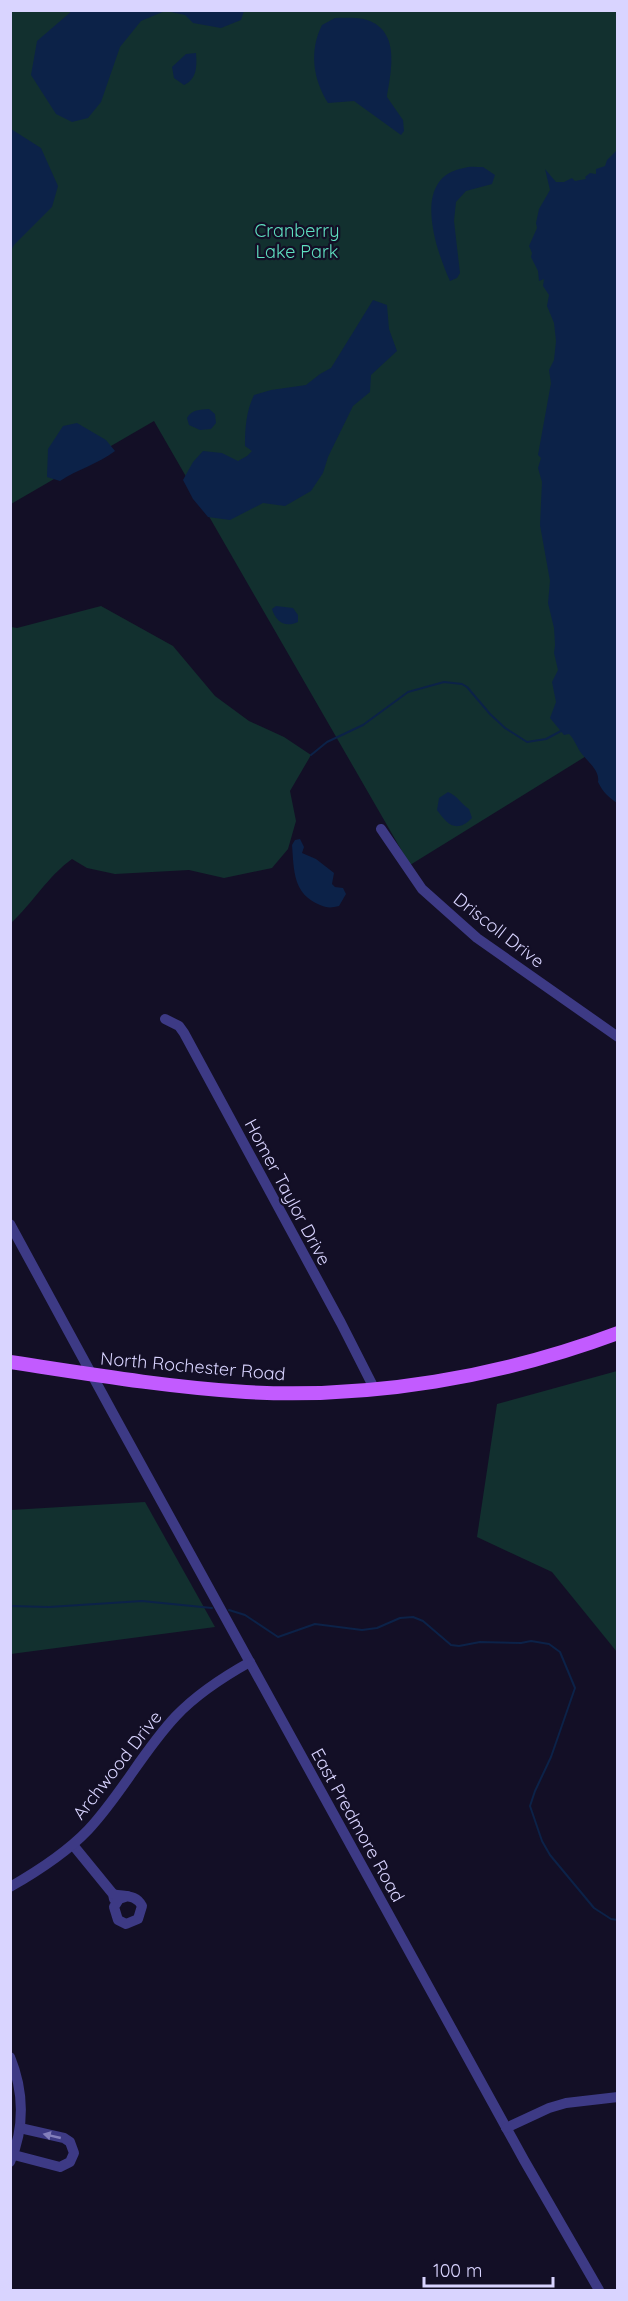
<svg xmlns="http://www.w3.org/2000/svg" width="628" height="2301" font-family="Quicksand,sans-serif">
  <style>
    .green { fill: #12302f }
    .water { fill: #0c2248 }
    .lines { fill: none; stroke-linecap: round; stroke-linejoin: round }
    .stream { stroke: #0c2248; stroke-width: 2 }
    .minor { stroke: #3d3a85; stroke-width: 10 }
    .major { stroke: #c25bff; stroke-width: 14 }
    .oneway { fill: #837fbc }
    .labels { text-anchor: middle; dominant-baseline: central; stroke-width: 4.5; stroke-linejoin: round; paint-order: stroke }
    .park-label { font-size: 18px; fill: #5fe0c0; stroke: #130f26 }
    .street-label { font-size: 18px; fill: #d9d4ff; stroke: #130f26 }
  </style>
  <rect width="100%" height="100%" fill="#130f26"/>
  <g class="green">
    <path d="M11 11H617V737L410 865 154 421 11 504Z"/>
    <path d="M101 606 173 646 215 696 249 721 284 737 311 755 290 791 296 821 288 849 272 868 224 878 189 870 115 874 87 868 72 859C47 877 33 903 11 923V627L17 628Z"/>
    <path d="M617 1371H618L617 1652 552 1572 477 1537 497 1404Z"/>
    <path d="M145 1502 215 1627 11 1654V1510Z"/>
  </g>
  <g class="water">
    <path d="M73 10 165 11 141 21 120 47 101 102 88 118 72 122 56 114 31 75 37 41Z"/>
    <path d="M166 11H244L241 20 221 28 193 23 185 15Z"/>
    <path d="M335 18C345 18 358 17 367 20 401 31 391 72 387 97L403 120 404 131 401 135 354 101 328 103C313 79 309 51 322 25Z"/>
    <path d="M196 53C197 66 197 79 184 85L174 78 172 67 186 54Z"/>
    <path d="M11 129 41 148 58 186 52 207 14 245 11 251Z"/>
    <path d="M617 150V803C608 797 603 792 598 782 600 771 589 763 582 754 577 748 575 740 569 734L564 735 550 718 556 702 552 682 558 670 554 653 555 645 554 628 548 603 550 581 540 525 542 482 538 468 541 458 538 455 551 383 549 370 554 360 556 341 554 323 547 306 549 295 543 286 544 279 539 281 538 271 531 257 532 253 529 246 537 228 536 223 539 209 550 190 545 169 556 182H564L572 178 575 181 586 179 585 177 590 173 596 174V169L605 166 607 160Z"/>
    <path d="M483 167 495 175 492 184 466 191 456 202 454 221 460 273 457 278 450 281C436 250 410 177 464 168 470 166 476 167 483 167Z"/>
    <path d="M373 300 387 305 389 329 397 351 371 375 370 392 353 406 328 457 323 473 311 491 285 506 263 503 230 520 208 517 193 499 183 480 193 462 203 451 222 453 238 461 247 456 252 451 245 446C245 428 246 412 254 395L271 390 306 385 320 374 331 368Z"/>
    <path d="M209 409 215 414 216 423 211 429 200 430 189 425 187 418C192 409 200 410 209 409Z"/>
    <path d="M77 423 106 440 115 451C98 464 78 469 60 481L47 477 48 449 63 426Z"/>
    <path d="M276 606 293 608 298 615V622C285 628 276 622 272 609Z"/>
    <path d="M448 792C458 796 461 804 469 809L472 818C456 834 447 824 437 810L439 798Z"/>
    <path d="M300 839 304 847 302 853 316 859 334 873 332 884 335 887 343 888 346 894 339 906C332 908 326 908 320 905 293 894 294 871 292 845L295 840Z"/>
  </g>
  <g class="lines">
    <g class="stream">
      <path d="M311 755 327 742 363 725 408 692 444 682 462 684 467 687 490 714 505 728 527 742 546 739 561 731"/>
      <path d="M10 1606 49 1607 142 1601 212 1608"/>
      <path d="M229 1610 245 1615 278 1637 315 1624 362 1630 377 1628 400 1618 413 1617 423 1621 451 1645 459 1646 480 1642 521 1643 531 1641 549 1644 560 1652 575 1688 551 1757 535 1791 530 1806 542 1841 550 1855 594 1908 611 1919 618 1920"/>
    </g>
    <g class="minor">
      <path d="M381 829 422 889 477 938 618 1037"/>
      <path d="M165 1019 179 1026 184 1033 341 1323 374 1388"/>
      <path d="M10 1224 116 1419 524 2160 599 2290"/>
      <path d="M73 1845 113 1894 114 1899"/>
      <path d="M10 1887C38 1871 66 1853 88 1830 121 1795 143 1751 176 1716 197 1694 223 1677 250 1662"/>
      <path d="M113 1894C125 1897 136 1894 142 1906L138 1919 126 1924 118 1920 114 1907 119 1899 128 1896"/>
      <path d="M10 2057C24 2091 25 2128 10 2162"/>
      <path d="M506 2128 549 2108 566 2103 618 2097"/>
      <path d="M14 2155 60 2167 70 2162 74 2153 70 2142 64 2138 20 2128"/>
    </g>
    <path class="major" d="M10 1362C89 1374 167 1387 246 1392 372 1399 500 1377 618 1333"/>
  </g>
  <defs><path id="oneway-solid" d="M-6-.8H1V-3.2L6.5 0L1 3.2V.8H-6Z" transform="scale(1.5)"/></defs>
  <use class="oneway" href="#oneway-solid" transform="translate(52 2136) rotate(-167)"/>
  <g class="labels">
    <g class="park-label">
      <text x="297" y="230">Cranberry<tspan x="297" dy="21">Lake Park</tspan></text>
    </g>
    <g class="street-label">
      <text transform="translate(499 930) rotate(38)">Driscoll Drive</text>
      <text transform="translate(288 1192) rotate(62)">Homer Taylor Drive</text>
      <text transform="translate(193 1366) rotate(5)">North Rochester Road</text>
      <text transform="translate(117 1765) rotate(-52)">Archwood Drive</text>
      <text transform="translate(358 1825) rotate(61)">East Predmore Road</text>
    </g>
  </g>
  <rect width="628" height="2301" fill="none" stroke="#d9d4ff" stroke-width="24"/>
  <path d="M424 2277v9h129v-9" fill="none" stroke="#d9d4ff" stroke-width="3"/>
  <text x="433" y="2277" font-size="18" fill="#d9d4ff" stroke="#130f26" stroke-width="4.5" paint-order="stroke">100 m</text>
</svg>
